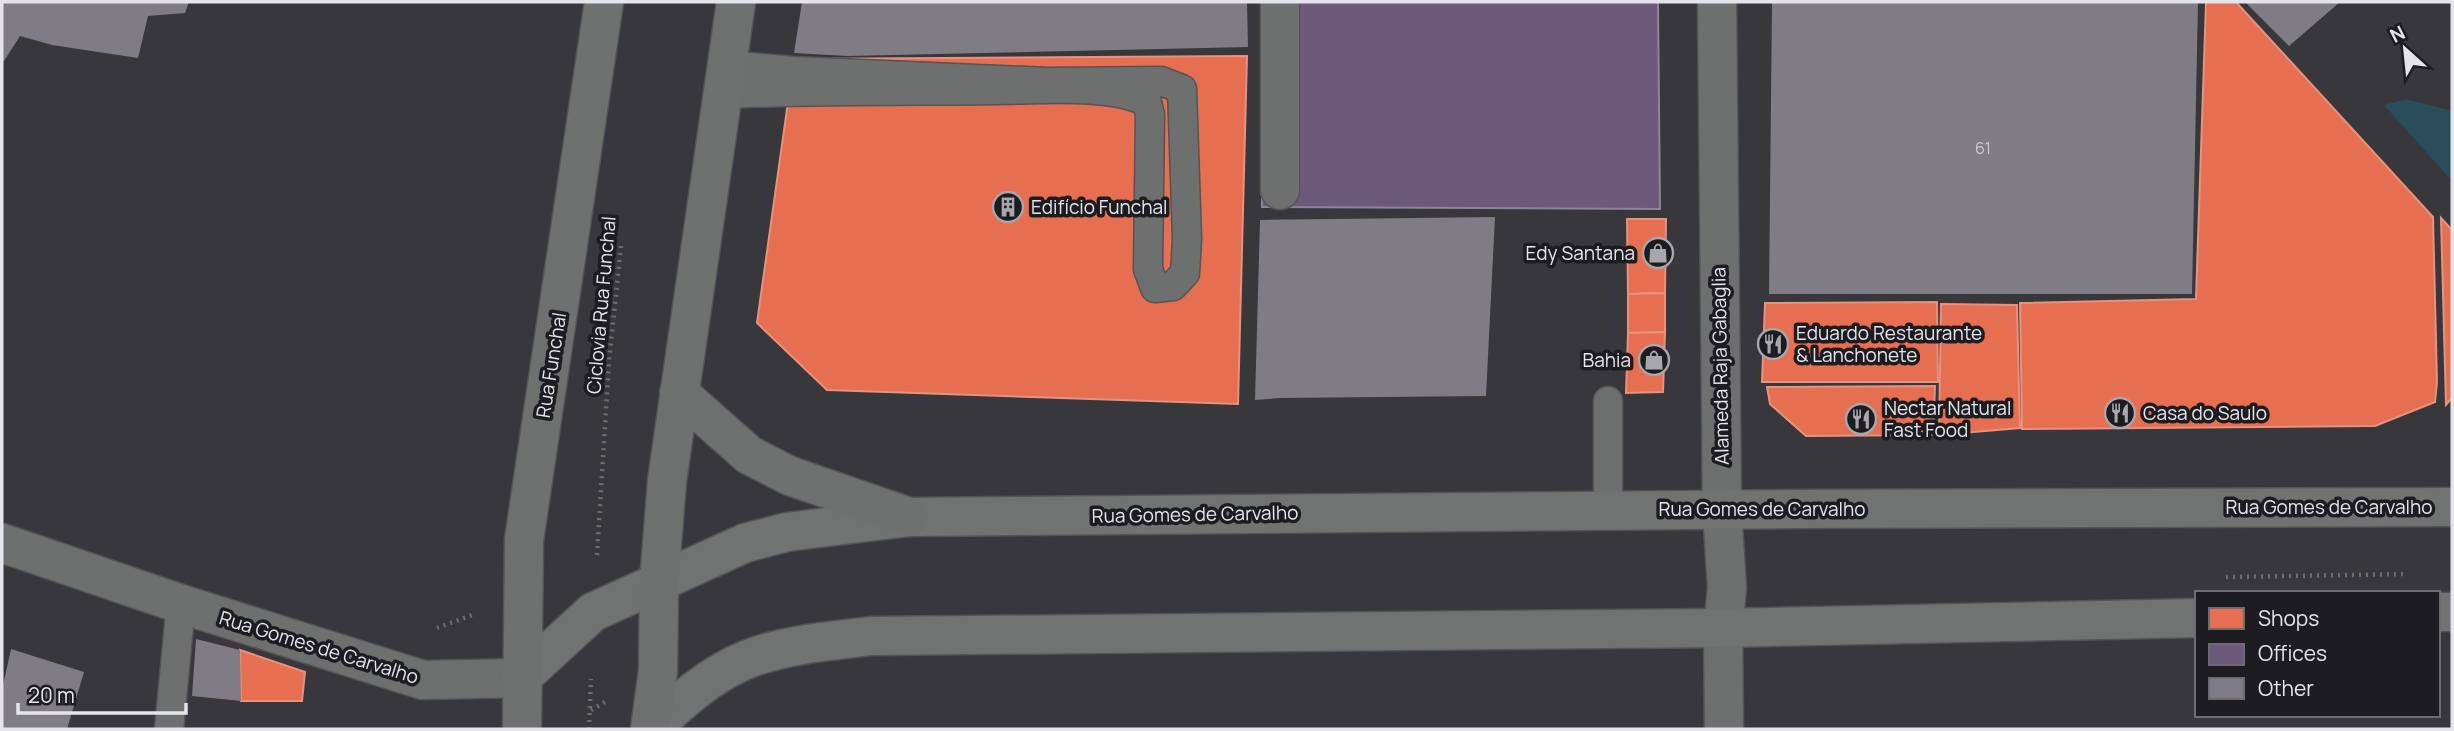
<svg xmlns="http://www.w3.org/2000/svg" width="2454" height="731" font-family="Manrope,sans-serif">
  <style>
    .water { fill: #2b4d5b }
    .shops { fill: #e76f51; stroke: #e6927f; stroke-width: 2 }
    .offices { fill: #6d597a; stroke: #91839c; stroke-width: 2 }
    .building { fill: #807c85 }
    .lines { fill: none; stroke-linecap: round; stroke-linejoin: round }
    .lane-casing { stroke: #545457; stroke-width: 31 }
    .street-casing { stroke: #545457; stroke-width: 41 }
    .secondary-casing { stroke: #545457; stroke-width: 41 }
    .primary-casing { stroke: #545457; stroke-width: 41 }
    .path { stroke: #6e6e6f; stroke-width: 4.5; stroke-dasharray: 2 5; stroke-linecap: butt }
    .lane { stroke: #6e6f6f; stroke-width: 28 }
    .street { stroke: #6e6f6f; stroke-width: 38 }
    .secondary { stroke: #717272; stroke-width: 38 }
    .primary { stroke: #6f7171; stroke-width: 38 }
    .labels { text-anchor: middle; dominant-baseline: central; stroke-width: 7; stroke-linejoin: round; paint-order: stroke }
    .number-label { font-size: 16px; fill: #cccad2 }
    .poi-label { font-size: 19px; fill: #e5e4eb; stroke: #1d1c21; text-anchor: start }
    .street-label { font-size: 19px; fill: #e5e4eb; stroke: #1d1c21 }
  </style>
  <rect width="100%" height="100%" fill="#37373c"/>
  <path class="water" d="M2406 99 2452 111V181L2384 105Z"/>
  <g class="shops">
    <path d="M2206 2H2236L2433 217 2437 382 2435 402 2375 426 2022 429 2020 303 2196 299Z"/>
    <path d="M1247 56 1238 404 827 390 757 323 794 59Z"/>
    <path d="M2441 218 2452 230V398L2446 405Z"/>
    <path d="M1627 219H1666L1665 293 1628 294Z"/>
    <path d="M1665 293V332L1628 333V294Z"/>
    <path d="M1937 302 1938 382H1762L1765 303Z"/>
    <path d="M1941 304 2017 305 2020 428 1939 435Z"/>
    <path d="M1665 332 1663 392 1626 393 1628 333Z"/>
    <path d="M1935 386 1933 435 1806 436 1770 404 1767 387Z"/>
    <path d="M240 650 305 672 302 701H241Z"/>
  </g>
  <path class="offices" d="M1263 2H1658L1660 209 1262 207Z"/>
  <g class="building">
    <path d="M2 2H189L185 13 148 16 138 58 52 45 20 36 4 61 2 60Z"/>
    <path d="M802 2H1247L1248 47 847 56 794 53Z"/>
    <path d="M1772 2H2198L2192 294H1769Z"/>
    <path d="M2245 2H2340L2289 46Z"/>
    <path d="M1495 217 1486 396 1280 398 1255 400 1260 220Z"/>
    <path d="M196 639 240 650 241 701 192 696Z"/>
    <path d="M11 649 84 672 67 729H2V690Z"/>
  </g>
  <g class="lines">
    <g class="lane-casing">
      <g id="lane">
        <path d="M723 94C813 90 904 91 994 90 1037 90 1109 83 1147 102L1150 115 1148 269 1155 288 1173 286 1185 273 1187 239 1182 89 1161 81 1049 82 793 71 727 65"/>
        <path d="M1608 510V401"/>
        <path d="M169 729 181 604"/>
      </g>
    </g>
    <g class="street-casing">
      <g id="street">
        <path d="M1717 2 1722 509 1727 588 1723 628 1724 729"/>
        <path d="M1280 190V2"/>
        <path d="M2 543 181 604 423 680 521 678"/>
      </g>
    </g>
    <g class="secondary-casing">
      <g id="secondary">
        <path d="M2438 612H2452"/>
        <path d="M521 678 593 612 745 543 787 532 909 517 1796 509 2452 507"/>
        <path d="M652 729C680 701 711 674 748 659 787 644 831 641 871 636L1723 628 2197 618"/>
      </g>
    </g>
    <g class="primary-casing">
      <g id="primary">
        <path d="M679 393 749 455 790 476 909 517"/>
        <path d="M522 729 524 540 604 2"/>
        <path d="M650 729 658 671 659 582 667 481 736 2"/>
      </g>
    </g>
    <g class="path">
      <path d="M597 555 609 361 621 246"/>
      <path d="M2226 577 2406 574"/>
      <path d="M437 628 475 614"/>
      <path d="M591 710 605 702"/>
      <path d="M589 729 591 679"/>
    </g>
    <use href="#lane" class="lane"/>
    <use href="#street" class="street"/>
    <use href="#secondary" class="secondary"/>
    <use href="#primary" class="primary"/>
  </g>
  <defs>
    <g id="building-ring" transform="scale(1.575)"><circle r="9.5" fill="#1d1c21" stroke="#a8a7ae" stroke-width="1.5"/><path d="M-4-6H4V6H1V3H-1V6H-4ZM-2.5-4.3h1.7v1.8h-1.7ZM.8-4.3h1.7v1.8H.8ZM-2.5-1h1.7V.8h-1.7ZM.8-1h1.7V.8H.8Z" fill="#a8a7ae"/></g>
    <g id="shop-ring" transform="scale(1.575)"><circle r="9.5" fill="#1d1c21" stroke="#a8a7ae" stroke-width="1.5"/><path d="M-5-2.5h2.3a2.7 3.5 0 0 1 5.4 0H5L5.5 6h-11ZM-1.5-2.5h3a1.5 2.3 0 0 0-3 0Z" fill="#a8a7ae"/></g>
    <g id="restaurant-ring" transform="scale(1.575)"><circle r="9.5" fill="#1d1c21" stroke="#a8a7ae" stroke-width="1.5"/><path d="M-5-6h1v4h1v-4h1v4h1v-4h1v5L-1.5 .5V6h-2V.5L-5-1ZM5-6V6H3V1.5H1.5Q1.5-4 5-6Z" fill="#a8a7ae"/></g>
  </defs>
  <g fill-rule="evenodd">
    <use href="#building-ring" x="1008" y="207"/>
    <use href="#shop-ring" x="1658" y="253"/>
    <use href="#restaurant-ring" x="1773" y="344"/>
    <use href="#shop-ring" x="1654" y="360"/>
    <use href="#restaurant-ring" x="2120" y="413"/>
    <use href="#restaurant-ring" x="1861" y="419"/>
  </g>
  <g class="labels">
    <g class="number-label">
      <text x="1983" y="148">61</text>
    </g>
    <g class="poi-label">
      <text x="1031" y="207">Edifício Funchal</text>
      <text x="1635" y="253" text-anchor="end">Edy Santana</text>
      <text x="1796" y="333">Eduardo Restaurante<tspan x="1796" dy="22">&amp; Lanchonete</tspan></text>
      <text x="1631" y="360" text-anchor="end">Bahia</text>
      <text x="1884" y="408">Nectar Natural<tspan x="1884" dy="22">Fast Food</tspan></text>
      <text x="2143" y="413">Casa do Saulo</text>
    </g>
    <g class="street-label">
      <text transform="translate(601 305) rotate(-85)">Ciclovia Rua Funchal</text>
      <text transform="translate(551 365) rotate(-81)">Rua Funchal</text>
      <text transform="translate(1720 366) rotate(-91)">Alameda Raja Gabaglia</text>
      <text x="2329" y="507">Rua Gomes de Carvalho</text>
      <text x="1762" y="509">Rua Gomes de Carvalho</text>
      <text transform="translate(1195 514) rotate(-1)">Rua Gomes de Carvalho</text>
      <text transform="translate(319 647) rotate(17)">Rua Gomes de Carvalho</text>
    </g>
  </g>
  <rect width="2454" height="731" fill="none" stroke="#e5e4eb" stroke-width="7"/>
  <rect x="2195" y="591" width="245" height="126" fill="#1d1c21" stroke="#6d6c72" stroke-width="2"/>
  <rect x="2209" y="608" width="35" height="21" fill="#e76f51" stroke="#6d6c72" stroke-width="2"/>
  <text x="2258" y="626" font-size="21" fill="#e5e4eb">Shops</text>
  <rect x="2209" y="644" width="35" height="21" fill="#6d597a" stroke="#6d6c72" stroke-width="2"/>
  <text x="2258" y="661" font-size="21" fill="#e5e4eb">Offices</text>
  <rect x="2209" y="678" width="35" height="21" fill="#807c85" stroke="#6d6c72" stroke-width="2"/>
  <text x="2258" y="696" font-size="21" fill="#e5e4eb">Other</text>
  <g transform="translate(2405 49) rotate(333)" stroke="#1d1c21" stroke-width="5" paint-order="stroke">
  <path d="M0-5L12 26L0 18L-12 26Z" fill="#e5e4eb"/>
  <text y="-10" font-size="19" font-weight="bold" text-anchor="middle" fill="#e5e4eb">N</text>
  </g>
  <path d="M18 703v10h168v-10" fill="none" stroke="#e5e4eb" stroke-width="3.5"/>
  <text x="28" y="703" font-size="21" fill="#e5e4eb" stroke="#1d1c21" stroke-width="5" paint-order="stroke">20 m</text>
</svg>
